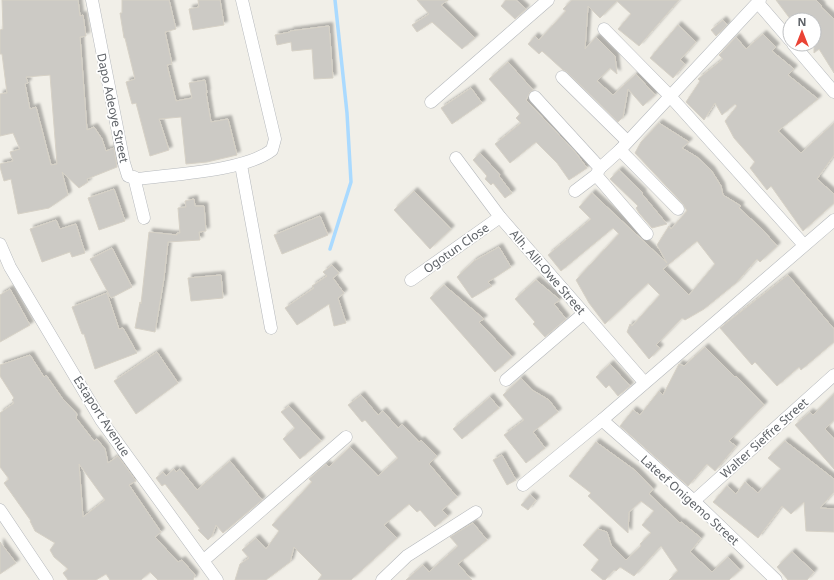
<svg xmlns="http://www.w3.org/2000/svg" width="834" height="580" font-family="'Noto Sans',sans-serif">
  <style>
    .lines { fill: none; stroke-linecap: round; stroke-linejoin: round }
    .stream { stroke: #aadaff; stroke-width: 3.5 }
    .building { fill: #cccac5; stroke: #d6d1c6; fill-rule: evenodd; filter: url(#shadow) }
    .minor-casing { stroke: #b5b8bc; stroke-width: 13 }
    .minor { stroke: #fff; stroke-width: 12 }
    .labels { text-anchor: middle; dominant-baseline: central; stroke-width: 3.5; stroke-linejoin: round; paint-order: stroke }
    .street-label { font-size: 12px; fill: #5f6368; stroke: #fff }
  </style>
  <defs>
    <filter id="shadow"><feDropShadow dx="3.5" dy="-3.5" stdDeviation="1" flood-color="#0004"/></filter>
  </defs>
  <rect width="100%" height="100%" fill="#f1efe8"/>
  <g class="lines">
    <path class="stream" d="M330 249 351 182 347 113 335 0"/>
  </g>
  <g class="building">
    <path d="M2 0H78L80 16 83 15 86 36 80 37 87 130 94 127 102 139 106 151 114 148 117 167 87 179 88 182 79 188 62 172 68 195 49 208 18 214 11 179 4 181 0 167V164L13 161 10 152 20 149 13 133 0 136V94L7 93 2 54H0V30L3 29ZM50 75 57 164 51 165 36 107 30 109 25 84 28 83 26 77Z"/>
    <path d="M122 0H169L176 29 165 32 172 64 167 65 176 101 192 98 189 83 205 80 207 93H206L211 122 228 119 237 155 207 162 186 164 181 117 159 119 169 150 150 156 136 103 132 104 126 82 135 79 125 38H124L120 13H122Z"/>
    <path d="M198 0H220L224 25 193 30 189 9 199 7Z"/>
    <path d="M417 0H448L441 5 475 38 462 49 432 22 417 32 412 25 429 14Z"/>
    <path d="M506 0H516L526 9 515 19 501 6Z"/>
    <path d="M572 0H679L639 46 618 29 631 14 617 1 600 18 588 6 585 49 596 37 615 56 617 74 610 68 597 81 613 95 636 74 655 95 643 106 628 89 623 117 618 122 567 72 563 70 542 51 539 54 528 44 535 36 539 40 566 11 563 9Z"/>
    <path d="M776 0H816L822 6 821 7 834 19V73L819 49 814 53V20H791Z"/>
    <path d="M723 20 727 25 716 36 711 30Z"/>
    <path d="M678 25 696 42 680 60 685 64 673 78 650 58Z"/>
    <path d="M329 26 333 78 314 79 312 49 292 51 291 42 277 45 275 35 290 32V31Z"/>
    <path d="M763 34 776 47 772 51 794 69 788 75 818 99 778 131 801 153 834 123V155L817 179 834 194V203L803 231 771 186 767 190 750 168 755 162 734 138 725 121 737 106 735 104 722 115 715 103 704 120 686 102 700 81 698 79 723 59 719 55 736 37 746 49Z"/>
    <path d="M508 62 533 90 530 92 526 100 576 153 587 168 569 180 557 163 536 142 510 163 495 144 521 123 516 118 520 114 489 79Z"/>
    <path d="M471 88 482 103 452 124 441 108Z"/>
    <path d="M659 123 689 142 682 148 697 157 711 170 721 186 723 195 741 206 739 208 762 229 777 246 760 262 757 259 736 283 704 309 685 320 682 318 656 345 660 348 649 359 627 332 630 324 632 326 660 295 648 283 605 324 589 303 576 280 619 234 613 228 561 271 548 255 591 219 579 207 592 193 667 263 657 245 669 226 671 229 687 211 683 204 635 153 641 142ZM697 241 715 264 689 295 663 269Z"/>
    <path d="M480 153 500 175 499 176 512 193 505 198 493 183 491 185 485 179 487 176 473 160Z"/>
    <path d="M619 170 643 193 642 194 667 224 652 228 639 213 636 208 638 206 610 179Z"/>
    <path d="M114 189 125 221 99 230 88 198Z"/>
    <path d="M414 191 451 229 430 249 394 210Z"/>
    <path d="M194 199 195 206H204L206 231 199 232 200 240 168 242 164 278 155 332 135 328 140 302 141 304 149 232 177 235V233H180L178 208 186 207 185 201Z"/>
    <path d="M320 216 328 235 282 254 274 235Z"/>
    <path d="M56 220 60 229 76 224 85 253 72 257 70 252 42 262 30 229Z"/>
    <path d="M499 247 511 267 488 282 492 286 472 298 457 277 474 261Z"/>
    <path d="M112 248 132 287 111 298 90 259Z"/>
    <path d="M332 265 339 273 333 278 344 293 338 298 346 323 334 326 329 304 297 325 285 308 314 288 312 286 327 276 323 272Z"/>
    <path d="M221 275 223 298 191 301 188 278Z"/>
    <path d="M788 275 834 329V342L801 370 799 367 777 386 755 362 752 365 720 328Z"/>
    <path d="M536 280 560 300 554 304 566 319 545 337 533 324 535 322 515 299Z"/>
    <path d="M444 285 484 319 479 322 512 357 495 372 430 298Z"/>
    <path d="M10 289 30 325 0 342V295Z"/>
    <path d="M107 293 119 329 123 328 137 353 95 369 84 334H82L72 307Z"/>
    <path d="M705 347 735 377 736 376 764 405 729 441 736 446 715 471 707 464 688 486 620 426 633 410 640 415 659 391 663 395 679 364 684 366Z"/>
    <path d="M157 352 178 383 136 414 114 381Z"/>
    <path d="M30 355 44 377 46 375 62 398 77 414 76 418 94 441 97 439 105 449 108 463 118 456 136 481 129 485 161 532 155 537 178 562 182 560 195 575 193 580H158L150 572 141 580H110L106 574 96 580H68L63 573 68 569 54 557 50 550 55 543 35 531 30 521H31L4 483 9 479 0 467V413L14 403 12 400 14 398 0 376V365ZM79 464 105 500 83 517Z"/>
    <path d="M610 364 630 386 618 396 609 385 606 388 596 377Z"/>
    <path d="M521 378 532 390 549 400 558 412 533 432 545 448 526 463 504 435 524 420 503 395Z"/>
    <path d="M834 394V420L825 429 834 439V469L795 425 810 412 813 415Z"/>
    <path d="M361 395 378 415 383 411 398 428 402 424 419 442 421 440 437 456 429 464 457 497 442 510 448 516 435 527 420 510 417 512 409 504 384 525 397 538 351 580H318L322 575 294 547 290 562 266 580H235L240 564 249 558 242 550 256 538 266 549 279 531 272 525 312 482 309 479 326 464 329 467 350 447 378 476 398 458 365 420 362 422 348 405Z"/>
    <path d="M490 397 499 408 462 439 453 429Z"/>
    <path d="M289 406 321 441 300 459 283 439 295 428 281 412Z"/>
    <path d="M785 441 834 479V492L820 508 834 509V532L806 531 804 502 791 514 782 506 758 538 713 502 727 486 736 494 745 482 758 493 781 469 768 458Z"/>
    <path d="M596 442 636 471 653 489 649 494 680 523 681 522 701 538 690 552 712 572 728 557 740 570 729 580H669L678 571 661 546 634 576 620 567 616 571 614 570 605 580H603L591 570 599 560 583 545 598 529 607 532 611 545 626 560 641 546 640 544 651 533 642 525 654 511 641 501 629 512 628 533 588 496 591 493 569 476Z"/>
    <path d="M502 455 516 480 507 485 493 460Z"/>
    <path d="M230 461 262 500 223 533 216 525 212 536 208 540 198 530 200 529 165 484 162 486 156 478 163 472 166 476 174 469 176 472 180 469 197 490Z"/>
    <path d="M530 495 536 500 528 510 521 505Z"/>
    <path d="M473 523 487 540 458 564 472 580H406L423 565 429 572 458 546 450 537Z"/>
    <path d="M0 542 16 563 0 574Z"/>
    <path d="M792 552 814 572 807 580H788L777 567Z"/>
  </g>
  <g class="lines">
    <g class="minor-casing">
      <g id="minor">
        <path d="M92 0 124 163 128 176 138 179C174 174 245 171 272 150L275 139 242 0"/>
        <path d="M758 3 790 40"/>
        <path d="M604 29 669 95 804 245"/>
        <path d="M793 44 834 92"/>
        <path d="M562 77 627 141"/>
        <path d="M535 97 600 168 620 150 760 0"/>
        <path d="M431 102 548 0"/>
        <path d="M620 150 678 209"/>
        <path d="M456 158 500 217 644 382"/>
        <path d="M241 165 271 328"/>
        <path d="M596 175 647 234"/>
        <path d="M134 177 144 218"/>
        <path d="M575 191 596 175 600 168"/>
        <path d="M0 244 10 267 101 420 217 580"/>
        <path d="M411 280 500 217"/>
        <path d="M506 380 583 314"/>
        <path d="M602 420 694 501 776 580"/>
        <path d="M523 485 602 420 834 220"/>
        <path d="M694 501 834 375"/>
        <path d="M0 510 47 580"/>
        <path d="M204 560 346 437"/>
        <path d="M382 580 407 556 476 512"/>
      </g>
    </g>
    <use href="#minor" class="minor"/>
  </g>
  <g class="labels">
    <g class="street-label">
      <text transform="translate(113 108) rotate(78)">Dapo Adeoye Street</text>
      <text transform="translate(456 248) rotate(-35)">Ogotun Close</text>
      <text transform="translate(548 272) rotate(49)">Alh. Alli-Owe Street</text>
      <text transform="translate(102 416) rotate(57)">Estaport Avenue</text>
      <text transform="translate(764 438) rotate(-42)">Walter Sieffre Street</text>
      <text transform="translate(690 500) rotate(42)">Lateef Onigemo Street</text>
    </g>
  </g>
  <g transform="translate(802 32)"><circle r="19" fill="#ffffff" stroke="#bfc1c3"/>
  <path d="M0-3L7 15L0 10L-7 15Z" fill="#ea4335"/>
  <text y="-6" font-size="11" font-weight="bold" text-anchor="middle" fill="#5f6368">N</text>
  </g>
</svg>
